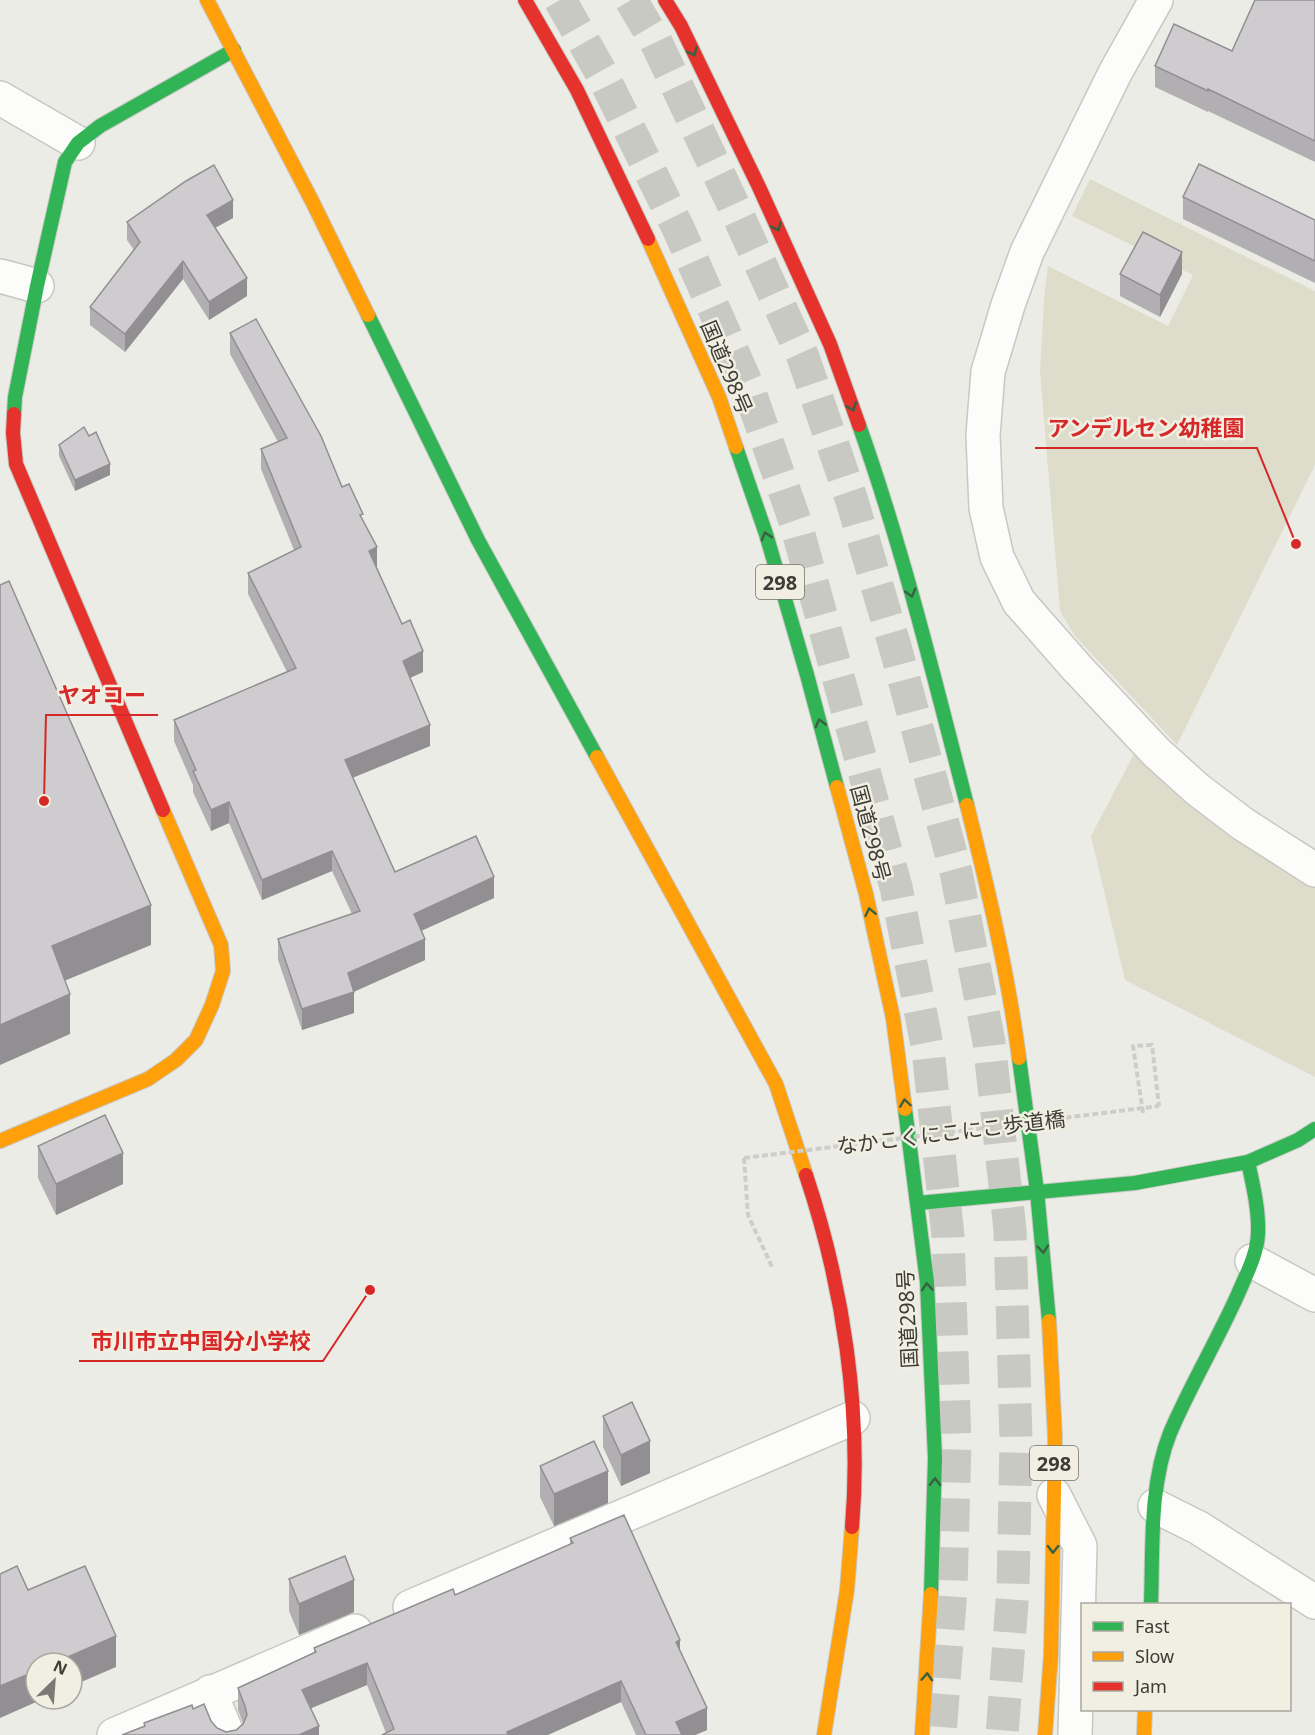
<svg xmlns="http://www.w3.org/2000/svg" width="1315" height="1735" font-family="'Noto Sans','Noto Sans JP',sans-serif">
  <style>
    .green { fill: #deddcc }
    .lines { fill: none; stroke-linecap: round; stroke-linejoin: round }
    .highway-tunnel { stroke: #c9c9c3; stroke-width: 33; stroke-dasharray: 33 16; stroke-linecap: butt }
    .street-casing { stroke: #c8c8c3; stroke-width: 36 }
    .fast-casing { stroke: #c8c8c3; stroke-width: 16 }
    .slow-casing { stroke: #c8c8c3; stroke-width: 16 }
    .jam-casing { stroke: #c8c8c3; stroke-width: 16 }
    .path { stroke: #cdcdcb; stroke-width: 4; stroke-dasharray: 6 3; stroke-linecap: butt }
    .street { stroke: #fcfcfb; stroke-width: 33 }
    .fast { stroke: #30b455; stroke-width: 14 }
    .slow { stroke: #ff9f0a; stroke-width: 14 }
    .jam { stroke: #e5322d; stroke-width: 14 }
    .path-bridge { stroke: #cdcdcb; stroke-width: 4; stroke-dasharray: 6 3; stroke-linecap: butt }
    .wall { fill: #b2afb2 }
    .shaded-wall { fill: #918f91 }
    .building { fill: #cfcccf; stroke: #918f91; stroke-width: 1.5 }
    .oneway { stroke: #396040 }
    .labels { text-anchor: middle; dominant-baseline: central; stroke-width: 5; stroke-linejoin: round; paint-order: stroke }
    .shield { fill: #f0efe2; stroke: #73726a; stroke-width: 1.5 }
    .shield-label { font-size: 20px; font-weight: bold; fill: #3d3c37 }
    .street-label { font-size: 21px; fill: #3d3c37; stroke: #f0efe2 }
    .leader { fill: none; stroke: #d62828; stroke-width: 2 }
    .callout-dot { fill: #d62828; stroke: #f0efe2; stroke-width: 2 }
    .callout-label { font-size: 22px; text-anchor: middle; font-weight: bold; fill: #d62828; stroke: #f0efe2; stroke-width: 5; stroke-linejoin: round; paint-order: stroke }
  </style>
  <rect width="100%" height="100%" fill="#ecece6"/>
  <g class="green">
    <path d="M1090 179 1315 291V465L1177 745 1075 636 1060 611 1040 372 1044 299 1048 266 1168 326 1193 275 1072 216Z"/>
    <path d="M1135 752 1265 857 1315 887V1077L1125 980 1091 836Z"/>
  </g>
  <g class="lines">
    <g class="highway-tunnel">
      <path d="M560 0 602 74 679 230 747 384 796 524 896 887 928 1050 948 1236 955 1442 951 1589 940 1735"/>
      <path d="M631 0 656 42 732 202 803 357 852 501 896 650 956 872 989 1042 1010 1230 1016 1440 1013 1589 1002 1735"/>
    </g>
    <g class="street-casing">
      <g id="street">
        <path d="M1156 0 1115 73 1027 252 1008 305 988 372 983 435 986 508 997 557 1019 602 1077 668 1156 752 1197 789 1243 824 1315 870"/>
        <path d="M0 98 78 143"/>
        <path d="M0 276 37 286"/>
        <path d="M1252 1261 1315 1295"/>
        <path d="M1054 1495 1080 1546 1075 1735"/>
        <path d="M1155 1506 1199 1528 1315 1602"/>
        <path d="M410 1607 853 1418"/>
        <path d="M210 1692 228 1735"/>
        <path d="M114 1735 355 1631"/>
      </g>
    </g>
    <g class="fast-casing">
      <g id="fast">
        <path d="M368 315 478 540 597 757"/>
        <path d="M14 414 15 397 37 286 65 162 78 143 100 126 234 50"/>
        <path d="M859 425C903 549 934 677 967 805"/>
        <path d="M736 447 766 534 807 675 837 787"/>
        <path d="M1019 1058 1037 1191 1049 1321"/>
        <path d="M905 1109 927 1282 935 1458 931 1594"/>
        <path d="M918 1203 1135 1183 1248 1162 1298 1140 1315 1129"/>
        <path d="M1151 1604C1153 1548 1149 1486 1170 1433 1190 1386 1217 1341 1238 1294 1246 1275 1257 1255 1258 1234 1259 1210 1253 1185 1248 1162"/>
      </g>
    </g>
    <g class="slow-casing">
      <g id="slow">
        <path d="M207 0 312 201 368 315"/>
        <path d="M648 239 719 397 736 447"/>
        <path d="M597 757 776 1084 806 1175"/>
        <path d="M837 787 866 894 893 1018 905 1109"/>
        <path d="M967 805C988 889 1008 973 1019 1058"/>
        <path d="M0 1141 148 1079 176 1060 196 1040 212 1005 223 971 221 945 163 810"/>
        <path d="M824 1735 847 1590 852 1527"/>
        <path d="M922 1735 931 1594"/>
        <path d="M1045 1735 1051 1654 1055 1437 1049 1321"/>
        <path d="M1144 1735 1145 1710"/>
      </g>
    </g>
    <g class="jam-casing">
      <g id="jam">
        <path d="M525 0 577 90 648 239"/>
        <path d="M665 0 681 26 759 187 830 344 859 425"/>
        <path d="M14 414 13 433 16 464 163 810"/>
        <path d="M806 1175C843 1286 862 1410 852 1527"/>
      </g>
    </g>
    <g class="path">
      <path d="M1143 1113 1133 1046 1152 1045 1159 1106"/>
      <path d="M744 1158 748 1215 772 1267"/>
    </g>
    <use href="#street" class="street"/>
    <use href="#fast" class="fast"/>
    <use href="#slow" class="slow"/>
    <use href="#jam" class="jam"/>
    <path class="path-bridge" d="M744 1158 1159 1106"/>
  </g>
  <g class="wall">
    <path d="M1315 0V162L1208 111V112L1155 87V66L1232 51Z"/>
    <path d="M1183 197 1315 220V283L1183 219Z"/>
    <path d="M233 218 215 228 247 296 209 320 183 279 125 352 90 325V307L134 250 127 240V222Z"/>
    <path d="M1120 274H1182L1160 317 1120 296Z"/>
    <path d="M230 333 342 487 363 520 377 568 423 672 410 678 430 746 353 777 395 872 494 898 421 931 425 960 354 991V1013L302 1030 278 960V939L352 914 332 871 262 900 229 823 211 831 193 792V785L174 741V720L287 672 248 594V573L294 550 261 469V449L278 442 230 354Z"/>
    <path d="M59 445 110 475 75 491 59 456Z"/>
    <path d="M38 1146 123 1184 56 1215 38 1178Z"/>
    <path d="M603 1416 650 1473 621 1486 603 1447Z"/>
    <path d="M540 1466 608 1503 554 1526 540 1497Z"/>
    <path d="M570 1538 680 1651 707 1730 695 1735H636L621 1702 386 1733 367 1685 311 1708 319 1735H122L144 1726V1723L193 1709 211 1721 217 1728 226 1732 236 1730 243 1723 238 1710V1688L314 1652V1648L455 1595 570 1544Z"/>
    <path d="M289 1579 354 1612 299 1635 289 1611Z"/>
  </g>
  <g class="shaded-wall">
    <path d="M233 200V218L207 232V215Z"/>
    <path d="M1182 252V274L1160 317V295Z"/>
    <path d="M183 261V279L125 352V334Z"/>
    <path d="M247 278V296L209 320V302Z"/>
    <path d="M110 464V475L75 491V480Z"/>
    <path d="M377 547V568L369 551Z"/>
    <path d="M423 651V672L403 681V661Z"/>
    <path d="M430 725V746L345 781V760Z"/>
    <path d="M229 802V823L211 831V810Z"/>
    <path d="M332 851V871L262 900V880Z"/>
    <path d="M494 877V898L414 934V914Z"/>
    <path d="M151 905V945L52 986V946Z"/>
    <path d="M425 939V960L349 994 354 992V1013L302 1030V1009L348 973Z"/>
    <path d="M70 994V1034L0 1065V1025Z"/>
    <path d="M123 1153V1184L56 1215V1184Z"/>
    <path d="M650 1441V1473L621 1486V1455Z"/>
    <path d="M608 1471V1503L554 1526V1494Z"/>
    <path d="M354 1580V1612L299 1635V1604Z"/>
    <path d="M116 1636V1667L72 1686V1663H54Z"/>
    <path d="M680 1640V1662L676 1642Z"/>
    <path d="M367 1663V1685L302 1712V1690Z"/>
    <path d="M36 1671V1699H43L0 1718V1686Z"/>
    <path d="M621 1681V1702L548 1735H507V1732Z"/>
    <path d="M707 1708V1730L695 1735H676V1722Z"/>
    <path d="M319 1726V1735H299Z"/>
  </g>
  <g class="building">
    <path d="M1255 0H1315V141L1208 89V91L1155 66 1174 24 1232 51Z"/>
    <path d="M1199 164 1315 220V261L1183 197Z"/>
    <path d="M214 165 233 200 207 215 247 278 209 302 183 261 125 334 90 307 140 242 127 222 186 181Z"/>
    <path d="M1143 232 1182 252 1160 295 1120 274Z"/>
    <path d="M256 319 321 436 342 487 349 484 363 514 360 515 377 547 369 551 402 624 410 620 423 651 403 661 430 725 345 760 395 872 476 836 494 877 414 914 425 939 348 973 354 992 302 1009 278 939 360 911 332 851 262 880 229 802 211 810 193 771 196 770 174 720 296 668 248 573 301 547 261 449 287 438 230 333Z"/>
    <path d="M84 427 89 436 96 432 110 464 75 480 59 445Z"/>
    <path d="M9 581 151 905 52 946 70 994 0 1025V585Z"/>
    <path d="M105 1115 123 1153 56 1184 38 1146Z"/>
    <path d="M632 1402 650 1441 621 1455 603 1416Z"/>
    <path d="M594 1441 608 1471 554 1494 540 1466Z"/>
    <path d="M624 1515 680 1640 676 1642 707 1708 676 1722 682 1735H646L621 1681 507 1732 508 1735H382L394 1729 367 1663 302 1690 319 1726 299 1735H122L145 1726 144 1723 192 1705 193 1709 204 1704 211 1721 217 1728 226 1732 236 1730 243 1724 247 1715 245 1706 238 1688 316 1652 314 1648 453 1589 455 1595 573 1543 570 1538Z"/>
    <path d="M345 1556 354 1580 299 1604 289 1579Z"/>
    <path d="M17 1566 28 1590 85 1566 116 1636 54 1663H36V1671L0 1686V1574Z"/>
  </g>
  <defs><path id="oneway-chevron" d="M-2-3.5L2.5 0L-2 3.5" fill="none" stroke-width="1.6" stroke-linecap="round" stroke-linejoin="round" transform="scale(1.5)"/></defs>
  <g class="oneway">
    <use href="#oneway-chevron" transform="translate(693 52) rotate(64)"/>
    <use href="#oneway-chevron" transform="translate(777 227) rotate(66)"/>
    <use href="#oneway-chevron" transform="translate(852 407) rotate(70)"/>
    <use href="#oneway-chevron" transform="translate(766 536) rotate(-107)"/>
    <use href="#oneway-chevron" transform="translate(911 593) rotate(74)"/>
    <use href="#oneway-chevron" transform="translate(820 723) rotate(-105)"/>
    <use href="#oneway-chevron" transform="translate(870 912) rotate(-102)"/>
    <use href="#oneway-chevron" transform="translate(905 1103) rotate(-98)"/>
    <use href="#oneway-chevron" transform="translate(1043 1249) rotate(85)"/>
    <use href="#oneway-chevron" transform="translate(927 1287) rotate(-94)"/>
    <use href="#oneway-chevron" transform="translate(935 1482) rotate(-89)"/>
    <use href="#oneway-chevron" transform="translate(1053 1549) rotate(91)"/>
    <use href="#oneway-chevron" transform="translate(927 1677) rotate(-87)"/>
  </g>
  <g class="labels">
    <g class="shield">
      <rect x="756" y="565" width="48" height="34" rx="4.5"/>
      <rect x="1030" y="1446" width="48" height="34" rx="4.5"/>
    </g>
    <g class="shield-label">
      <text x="780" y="582">298</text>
      <text x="1054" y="1463">298</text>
    </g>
    <g class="street-label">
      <text transform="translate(727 367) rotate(67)">国道298号</text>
      <text transform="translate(871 833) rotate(75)">国道298号</text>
      <text transform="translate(951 1132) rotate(-7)">なかこくにこにこ歩道橋</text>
      <text transform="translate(907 1319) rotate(-93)">国道298号</text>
    </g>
  </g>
  <path class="leader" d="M1296 544L1257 448H1035M44 801L46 715H158M370 1290L323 1361H79"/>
  <g class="callout-dot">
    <circle cx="1296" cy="544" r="6"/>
    <circle cx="44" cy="801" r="6"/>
    <circle cx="370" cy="1290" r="6"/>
  </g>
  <g class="callout-label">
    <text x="1146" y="436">アンデルセン幼稚園</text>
    <text x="102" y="703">ヤオコー</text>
    <text x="201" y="1349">市川市立中国分小学校</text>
  </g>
  <rect x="1081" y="1603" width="210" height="108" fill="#f0efe2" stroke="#a8a79e" stroke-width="1.5"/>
  <rect x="1093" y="1622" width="30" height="9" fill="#30b455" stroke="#a8a79e" stroke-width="1.5"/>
  <text x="1135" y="1633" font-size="18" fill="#3d3c37">Fast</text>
  <rect x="1093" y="1652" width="30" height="9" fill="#ff9f0a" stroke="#a8a79e" stroke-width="1.5"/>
  <text x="1135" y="1663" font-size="18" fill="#3d3c37">Slow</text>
  <rect x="1093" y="1682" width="30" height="9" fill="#e5322d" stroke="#a8a79e" stroke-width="1.5"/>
  <text x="1135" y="1693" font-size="18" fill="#3d3c37">Jam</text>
  <g transform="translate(54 1681) rotate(25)"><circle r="28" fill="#f0efe2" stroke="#a8a79e" stroke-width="1.5"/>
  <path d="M0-4.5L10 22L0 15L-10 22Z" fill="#7a7a74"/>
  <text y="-9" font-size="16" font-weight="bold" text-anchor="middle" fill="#3d3c37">N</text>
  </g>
</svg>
